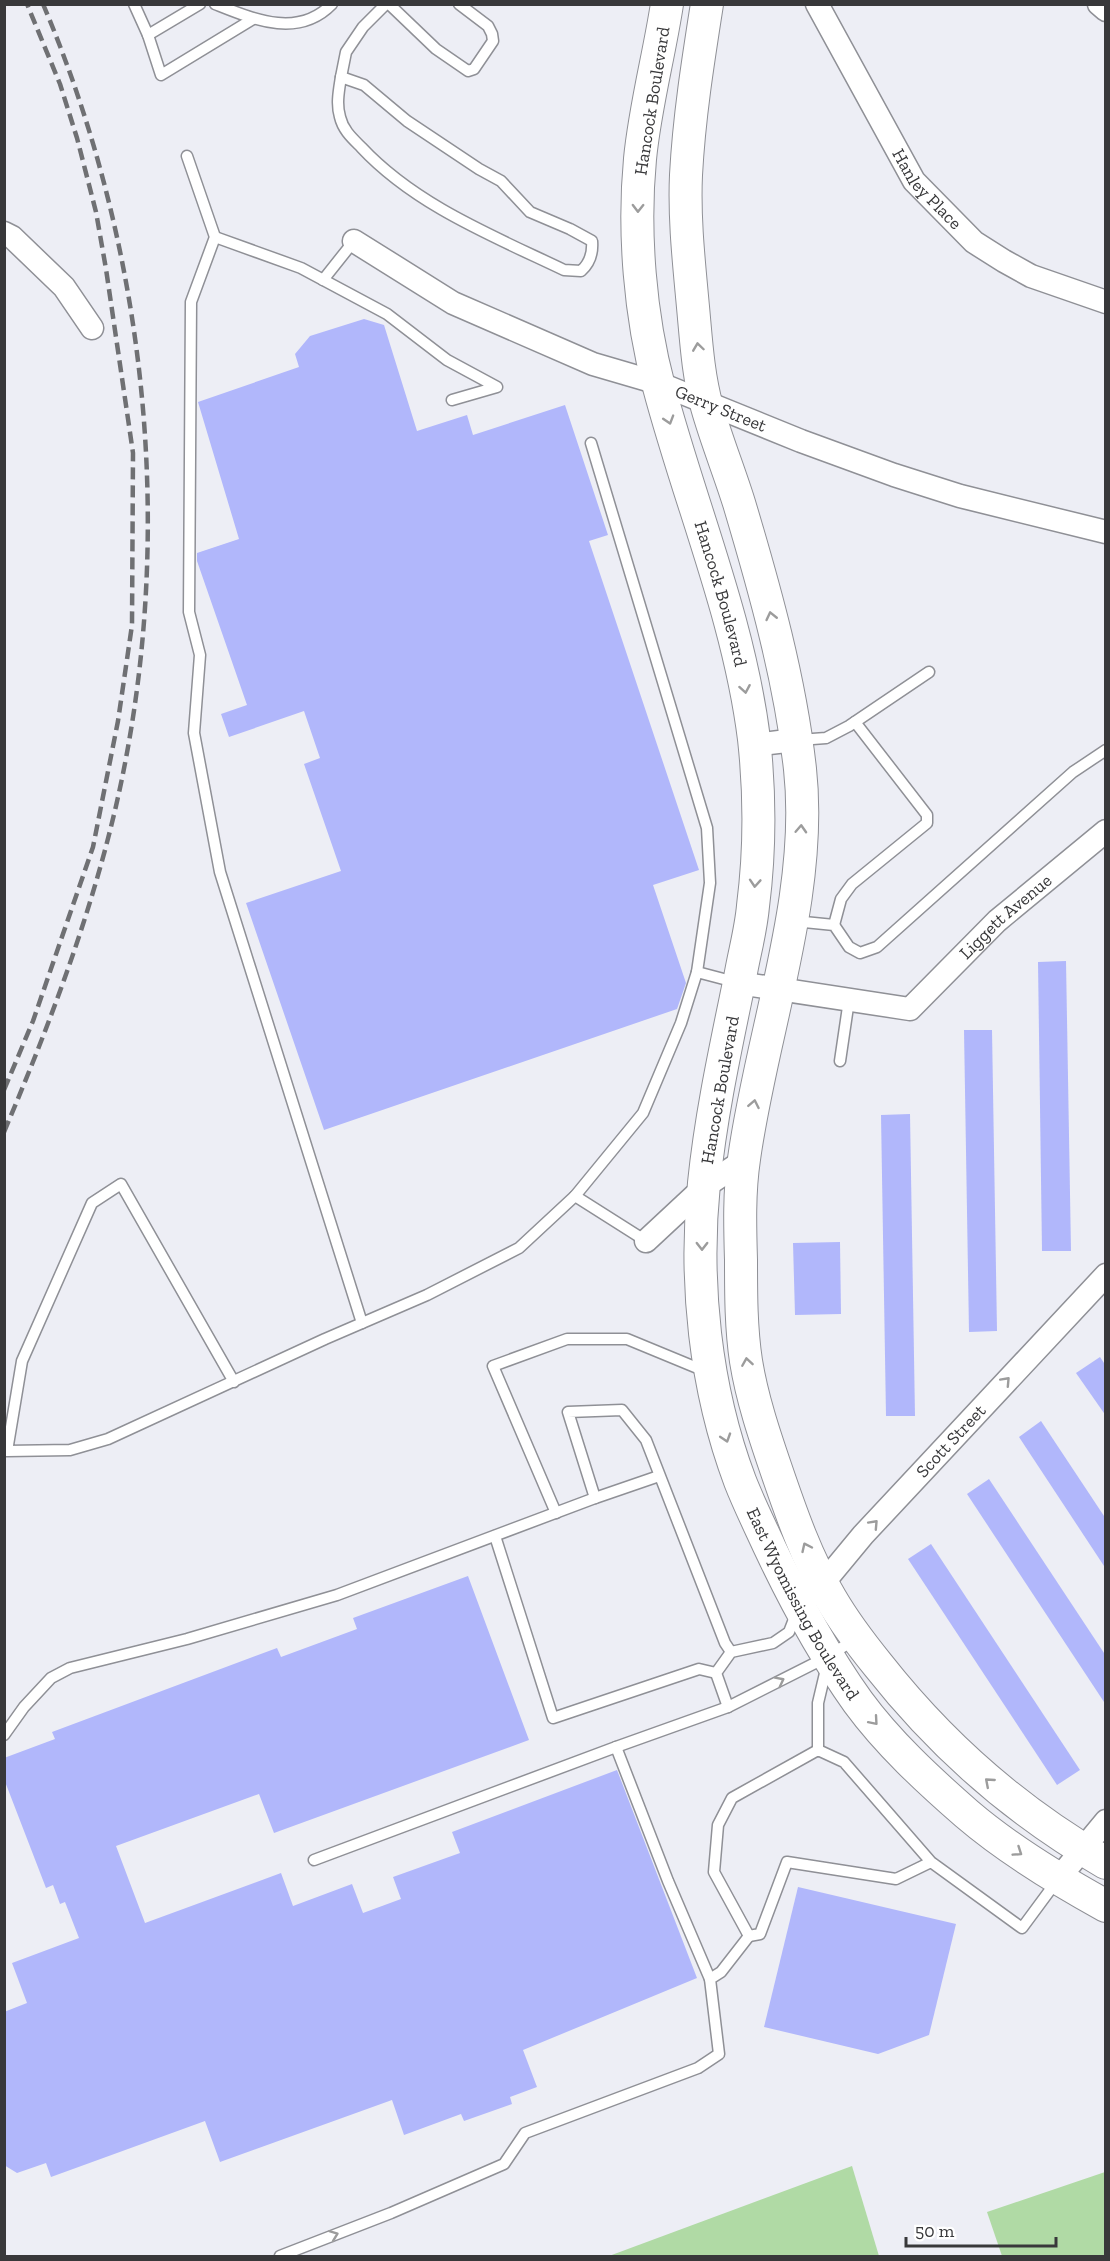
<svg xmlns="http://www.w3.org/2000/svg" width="1110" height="2261" font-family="'Zilla Slab',serif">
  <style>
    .green { fill: #b0daa5 }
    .building { fill: #b1b7fb }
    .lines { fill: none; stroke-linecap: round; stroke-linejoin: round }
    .lane-casing { stroke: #8f9096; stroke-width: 13 }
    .street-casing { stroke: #8f9096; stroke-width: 25 }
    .secondary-casing { stroke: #8f9096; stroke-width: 34 }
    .lane { stroke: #fff; stroke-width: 10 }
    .street { stroke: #fff; stroke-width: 22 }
    .secondary { stroke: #fff; stroke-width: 32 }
    .rail { stroke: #6f7073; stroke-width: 4.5; stroke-dasharray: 12 6; stroke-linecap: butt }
    .oneway { stroke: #9c9c9c }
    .labels { text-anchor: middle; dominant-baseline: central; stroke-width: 4.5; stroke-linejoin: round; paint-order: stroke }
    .street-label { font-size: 18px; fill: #38383a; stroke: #fff }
  </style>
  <rect width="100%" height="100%" fill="#edeef5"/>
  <g class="green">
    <path d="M852 2166 879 2256H609Z"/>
    <path d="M1105 2172V2256H1002L987 2212Z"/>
  </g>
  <g class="building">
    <path d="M364 319 384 325 417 431 467 415 473 435 565 405 608 535 589 541 699 870 653 885 686 983 677 1009 324 1130 246 903 341 871 304 764 320 758 304 711 229 737 221 714 247 705 197 561V553L239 539 198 402 299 367 295 354 310 336Z"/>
    <path d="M1066 961 1071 1251H1042L1038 962Z"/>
    <path d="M964 1030H992L997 1331 969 1332Z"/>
    <path d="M910 1114 915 1416H886L881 1115Z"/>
    <path d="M840 1242 841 1314 795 1315 793 1243Z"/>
    <path d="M1100 1357 1106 1366V1416L1076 1373Z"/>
    <path d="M1041 1421 1106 1519V1569L1019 1437Z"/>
    <path d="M989 1479 1106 1656V1705L967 1494Z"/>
    <path d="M931 1544 1080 1770 1057 1785 908 1559Z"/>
    <path d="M468 1576 529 1740 274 1833 259 1794 116 1846 145 1923 281 1873 293 1906 352 1884 363 1913 401 1899 393 1877 460 1853 452 1832 617 1770 697 1978 523 2050 537 2087 510 2097 512 2104 464 2121 461 2114 404 2135 392 2100 220 2162 205 2121 51 2177 46 2163 17 2173 4 2165V2012L27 2003 12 1963 79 1938 65 1902 60 1904 53 1885 46 1888 4 1779V1758L55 1739 52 1732 277 1648 281 1657 357 1629 353 1618Z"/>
    <path d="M798 1887 956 1924 929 2035 878 2054 764 2027Z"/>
  </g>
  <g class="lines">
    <g class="lane-casing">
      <g id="lane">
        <path d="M134 4 148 35 200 4"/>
        <path d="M215 4C253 19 298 39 332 4"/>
        <path d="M389 4 436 49 468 71 474 69 493 41 492 34 488 26 459 4"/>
        <path d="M148 35 161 75 253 19"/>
        <path d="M341 77 364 85 407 121 479 169 501 181 530 212 570 229 592 241C593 253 590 263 581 271L564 270C493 236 415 205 361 147 352 138 343 130 340 117 336 104 339 90 341 77Z"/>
        <path d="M341 77 346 52 363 27 386 4"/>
        <path d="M187 156 215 237 191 302 189 612 200 655 194 733 220 872 362 1323"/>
        <path d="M215 237 301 268 387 314 447 360 497 387 452 400"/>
        <path d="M323 280 354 241"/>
        <path d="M591 443 707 828 710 883 697 972"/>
        <path d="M799 740 826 738 849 726 929 672"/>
        <path d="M794 921 834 925 849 947 860 953 877 947 1073 772 1106 750"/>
        <path d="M834 925 841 899 852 884 927 823V815L855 722"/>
        <path d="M840 1061 849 1000"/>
        <path d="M575 1196 646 1241"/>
        <path d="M234 1382 121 1184 92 1203 22 1361 7 1451 70 1450 108 1439 325 1339 427 1295 519 1248 575 1196 643 1113 681 1023 697 972 735 982"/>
        <path d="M595 1498 659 1476"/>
        <path d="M556 1513 493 1366 567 1339H627L707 1372"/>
        <path d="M495 1536 553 1718 699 1669 716 1673"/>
        <path d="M728 1707 716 1673 731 1652 773 1643 789 1632 796 1614"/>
        <path d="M4 1735 24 1707 51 1678 70 1668 187 1639 337 1595 595 1498 568 1412 622 1410 646 1440 725 1643 731 1652"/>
        <path d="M616 1747 668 1881 710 1979"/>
        <path d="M818 1750V1703L827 1665"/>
        <path d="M314 1860 616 1747 728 1707 829 1656 855 1639"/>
        <path d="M931 1862 896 1879 787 1862 760 1934 749 1936 714 1872 718 1825 732 1798 818 1750 844 1762 931 1862 1022 1928 1056 1882"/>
        <path d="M280 2256 391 2213 504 2164 525 2133 698 2068 719 2054 710 1979 721 1972 749 1936"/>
      </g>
    </g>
    <g class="street-casing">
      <g id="street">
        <path id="s1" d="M817 4 914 181 974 242 1004 261 1031 276 1106 302"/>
        <path d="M1099 4 1106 10"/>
        <path d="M4 233 12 237 64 287 92 328"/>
        <path id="s2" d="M354 241 453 303 593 364 658 383 801 441 894 475 960 496 1106 532"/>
        <path d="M754 745 795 740"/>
        <path id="s3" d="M739 983 910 1009 997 921 1106 831"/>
        <path d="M646 1241 704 1187 743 1161"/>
        <path id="s4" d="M815 1593 863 1535 1106 1275"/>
        <path d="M1058 1879 1106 1821"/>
      </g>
    </g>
    <g class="secondary-casing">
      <g id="secondary">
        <path id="s5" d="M667 4C659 56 645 107 640 159 633 232 640 316 659 387 690 504 739 618 754 739 760 794 760 851 753 906 751 930 744 954 740 978 726 1046 711 1114 704 1183 694 1282 705 1388 740 1481 749 1504 760 1526 770 1548 795 1601 823 1653 858 1702 888 1743 928 1780 967 1814 1009 1850 1057 1879 1106 1906"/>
        <path d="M707 4C698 61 689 118 686 175 684 219 689 263 693 307 696 339 698 375 707 407 716 439 729 471 739 503 765 590 790 679 800 769 814 896 761 1034 744 1159 739 1192 740 1227 741 1260 741 1294 741 1328 746 1361 752 1398 764 1434 776 1469 791 1513 807 1559 831 1599 845 1623 861 1644 878 1665 941 1745 1017 1812 1106 1863"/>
      </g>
    </g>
    <use href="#lane" class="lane"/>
    <use href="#street" class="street"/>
    <use href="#secondary" class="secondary"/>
    <g class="rail">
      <path d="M4 1090 33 1021 93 847 118 721 132 625 133 453 106 269 96 212 77 138 60 84 27 4"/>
      <path d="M4 1132C49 1026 90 918 116 806 177 541 149 254 43 4"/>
    </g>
  </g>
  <defs><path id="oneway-chevron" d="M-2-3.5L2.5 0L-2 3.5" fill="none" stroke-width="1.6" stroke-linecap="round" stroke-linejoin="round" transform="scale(1.5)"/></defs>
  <g class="oneway">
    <use href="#oneway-chevron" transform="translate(638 208) rotate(91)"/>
    <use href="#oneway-chevron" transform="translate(698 347) rotate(-98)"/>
    <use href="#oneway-chevron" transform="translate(669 420) rotate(73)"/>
    <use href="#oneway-chevron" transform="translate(771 616) rotate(-103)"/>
    <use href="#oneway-chevron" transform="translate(745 689) rotate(80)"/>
    <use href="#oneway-chevron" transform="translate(801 829) rotate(-87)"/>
    <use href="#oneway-chevron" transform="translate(755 883) rotate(94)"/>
    <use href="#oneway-chevron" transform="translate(754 1104) rotate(-79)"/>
    <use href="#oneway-chevron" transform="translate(702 1246) rotate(90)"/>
    <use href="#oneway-chevron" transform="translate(747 1362) rotate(-99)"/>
    <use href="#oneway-chevron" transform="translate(1006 1381) rotate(-47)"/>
    <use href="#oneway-chevron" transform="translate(726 1438) rotate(72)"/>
    <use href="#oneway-chevron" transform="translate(874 1524) rotate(-47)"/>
    <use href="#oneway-chevron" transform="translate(806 1547) rotate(-115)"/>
    <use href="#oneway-chevron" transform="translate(780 1681) rotate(-27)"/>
    <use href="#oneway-chevron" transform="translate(874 1721) rotate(49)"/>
    <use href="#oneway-chevron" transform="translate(989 1782) rotate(-139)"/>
    <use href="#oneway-chevron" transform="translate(1018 1852) rotate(34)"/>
    <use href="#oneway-chevron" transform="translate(334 2235) rotate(-21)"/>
  </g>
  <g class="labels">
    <g class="street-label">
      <text transform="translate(652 101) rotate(-81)">Hancock Boulevard</text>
      <text stroke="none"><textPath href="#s1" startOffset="216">Hanley Place</textPath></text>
      <text stroke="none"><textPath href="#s2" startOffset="405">Gerry Street</textPath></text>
      <text stroke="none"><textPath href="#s5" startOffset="603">Hancock Boulevard</textPath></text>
      <text stroke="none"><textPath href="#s3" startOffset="306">Liggett Avenue</textPath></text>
      <text transform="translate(720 1090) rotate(-80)">Hancock Boulevard</text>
      <text stroke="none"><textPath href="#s4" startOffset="204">Scott Street</textPath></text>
      <text stroke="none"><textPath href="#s5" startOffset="1642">East Wyomissing Boulevard</textPath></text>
    </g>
  </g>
  <rect width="1110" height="2261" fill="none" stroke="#38383a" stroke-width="12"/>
  <path d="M906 2237v9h150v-9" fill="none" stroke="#38383a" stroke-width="3"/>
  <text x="915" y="2237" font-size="18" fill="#38383a" stroke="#ffffff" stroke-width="4.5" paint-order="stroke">50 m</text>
</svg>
